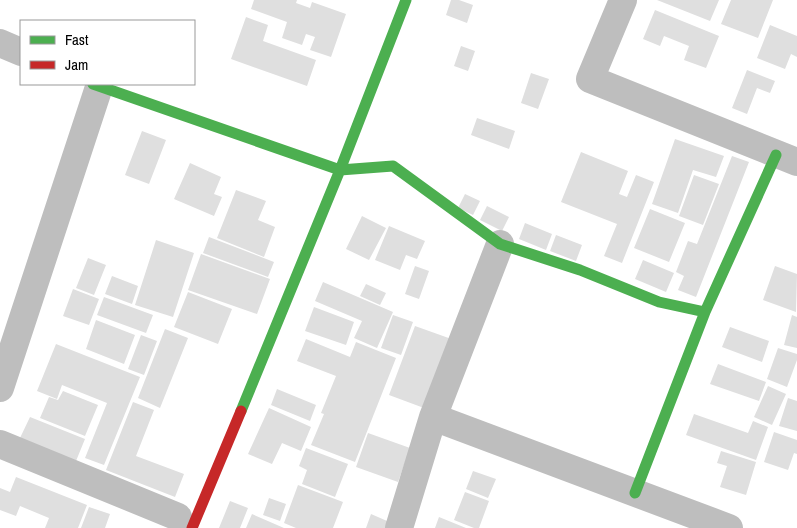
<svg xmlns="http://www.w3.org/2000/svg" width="797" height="528" font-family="'Archivo Narrow',sans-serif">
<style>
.building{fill:#dfdfdf}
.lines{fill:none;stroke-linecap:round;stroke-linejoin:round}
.street{stroke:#bebebe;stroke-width:28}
.fast{stroke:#4caf50;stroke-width:11}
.jam{stroke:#c62828;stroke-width:11}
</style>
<rect width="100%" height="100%" fill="#fff"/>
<path class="building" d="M254,0H297L296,3L310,8L312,2L346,14L331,57L310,50L315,37L306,34L302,45L282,38L287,22L251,9Z
M451,0H459L473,5L467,23L446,15Z
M657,0H719L710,21Z
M731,0H773L758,38L721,24Z
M655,10L719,36L706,68L684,60L689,46L664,36L660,46L643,39Z
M246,17L268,25L263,41L316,60L307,86L231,59Z
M770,25L797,36V57L791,54L785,69L757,58Z
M461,46L475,51L468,71L454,66Z
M747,70L775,81L770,93L757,88L747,114L732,108Z
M531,73L549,79L538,109L521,103Z
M477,118L515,131L509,149L471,135Z
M142,131L166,140L149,184L125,175Z
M675,139L724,156L716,177L693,170L678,213L652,204Z
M581,152L628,171L619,194L627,197L636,175L654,182L622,263L604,256L617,224L561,202Z
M732,156L749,162L696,297L678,290L684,276L676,272L688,241L697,244Z
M190,163L221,177L214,194L222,197L214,216L174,199Z
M694,175L719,184L703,225L679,216Z
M236,190L266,201L258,220L275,227L264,257L217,238Z
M465,194L480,201L473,215L458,208Z
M487,206L509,217L502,231L480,220Z
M650,209L685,223L669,262L634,248Z
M362,216L386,228L369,260L346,249Z
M525,223L552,234L546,250L519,239Z
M389,226L425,241L417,259L406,255L400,270L375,260Z
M556,235L582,245L576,261L550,251Z
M209,237L274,262L268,277L203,253Z
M156,240L194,253L173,317L135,305Z
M201,254L270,279L257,314L188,290Z
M88,258L106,265L94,295L76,288Z
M643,260L674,273L666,292L635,279Z
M415,266L429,271L419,299L405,294Z
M775,266L797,274L796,312L763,300Z
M112,276L138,286L132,304L105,294Z
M323,282L393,312L377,348L354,338L362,321L315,301Z
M366,284L386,293L380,305L360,296Z
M73,289L99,299L89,325L63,316Z
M188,292L232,309L218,344L174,327Z
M104,297L153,315L146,333L97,315Z
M314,307L354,322L346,345L305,331Z
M393,315L413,322L401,355L381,348Z
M792,315L797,317V348L784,345Z
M96,320L135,335L124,364L86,349Z
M415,326L457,341L432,411L389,395Z
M730,327L769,341L762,362L722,347Z
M165,329L188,338L160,408L138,398Z
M141,335L157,341L144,375L128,369Z
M306,339L350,357L356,342L396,358L355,462L311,445L324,414L321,413L336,376L297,361Z
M56,344L140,377L104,465L85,458L107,403L62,385L57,399L37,391Z
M778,348L797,354V360L787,387L767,379Z
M718,364L766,382L759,401L710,384Z
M768,386L786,394L772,425L754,417Z
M277,389L316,405L310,421L271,405Z
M63,391L98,405L85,436L40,418L49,397L58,400Z
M788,398L797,401V431L779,426Z
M133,402L154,410L136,456L184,474L175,497L106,470Z
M269,408L311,427L301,451L282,443L272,464L248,454Z
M694,414L748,433L753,421L768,427L756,460L686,435Z
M30,417L85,439L76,461L20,438Z
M774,432L797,440V454L794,453L788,470L764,462Z
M368,433L410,448L398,482L356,467Z
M306,448L348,464L335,497L302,484L307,470L299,466Z
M721,451L756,462L746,495L720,487L727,466L717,463Z
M473,471L496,479L488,498L466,489Z
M16,477L87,505L78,528H45L49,518L20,506L16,516L0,510V488L10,492Z
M298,485L343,502L333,528H296L284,523Z
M465,492L489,501L479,528H474L454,520Z
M269,498L286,504L280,521L263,515Z
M230,501L248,508L240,528H219Z
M89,507L110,514L105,528H81Z
M252,514L284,528H246Z
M371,514L394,524L392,528H366Z
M439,517L466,528H435Z"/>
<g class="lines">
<path class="street" d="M623,0L590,79L797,162
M0,43L21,52
M0,388L99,87
M433,417L729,528
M0,444L178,517L181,528
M399,528L433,417L500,244"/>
<path class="fast" d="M93,84L340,170L393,166L500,244L580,270L659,302L705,312
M241,411L340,170L406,0
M635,493L705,312L776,155"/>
<path class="jam" d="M192,528L241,411"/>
</g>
<rect x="20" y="20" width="175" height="65" fill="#ffffff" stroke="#999999"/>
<rect x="30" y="36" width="25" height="8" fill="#4caf50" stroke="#999999"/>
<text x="65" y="45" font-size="15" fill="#000000">Fast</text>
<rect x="30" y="61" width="25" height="8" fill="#c62828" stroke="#999999"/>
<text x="65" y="70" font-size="15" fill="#000000">Jam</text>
</svg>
